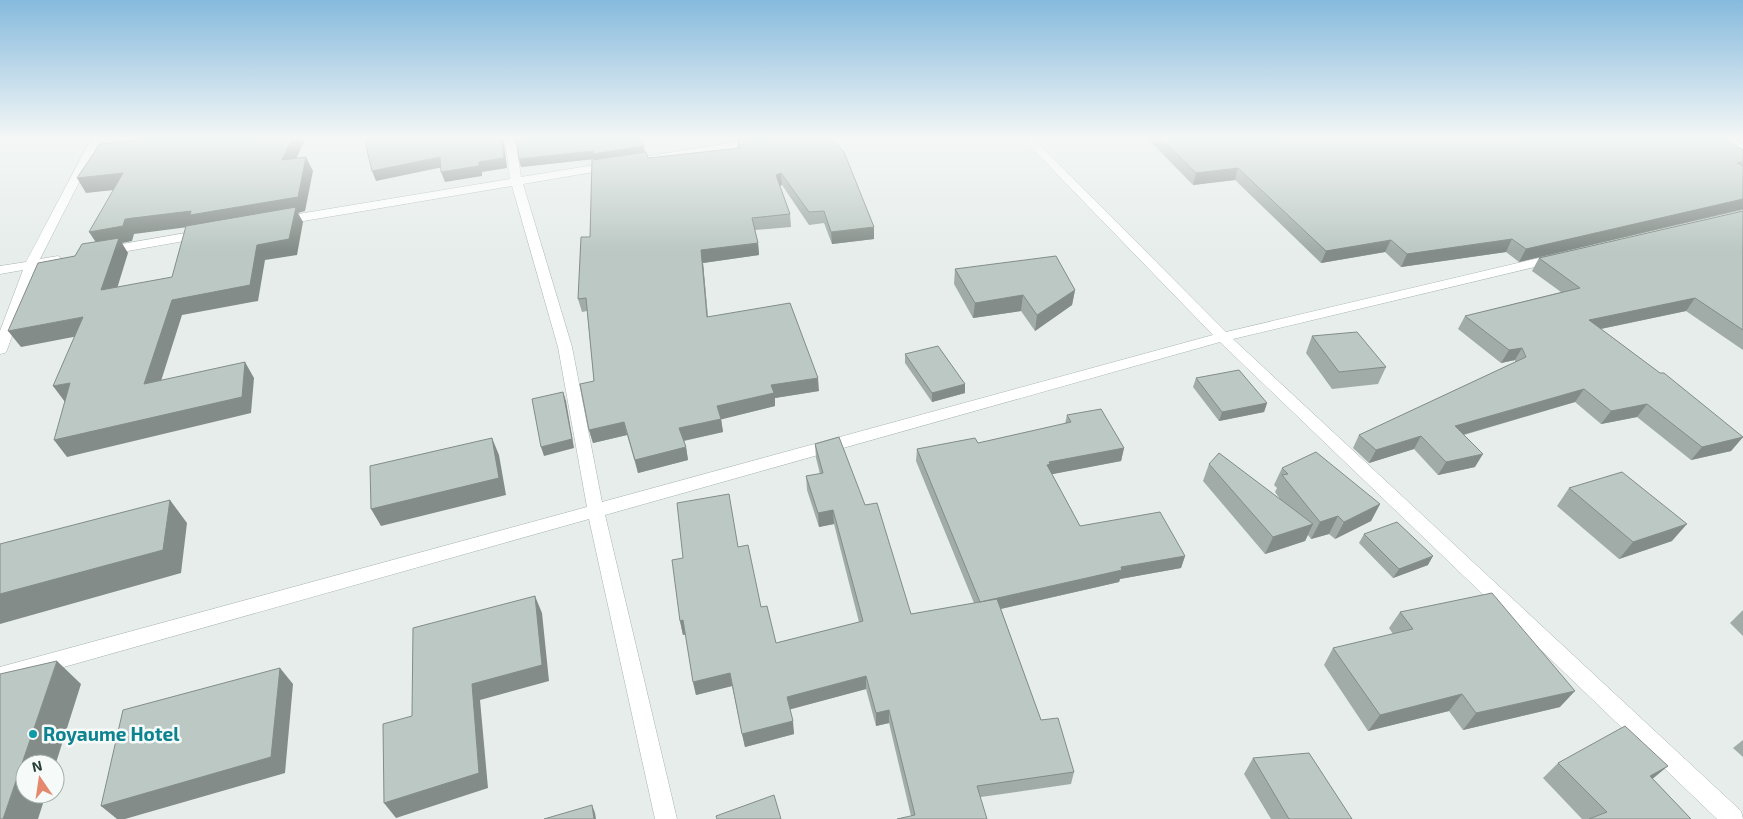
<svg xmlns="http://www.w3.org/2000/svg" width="1743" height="819" font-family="'Exo 2',sans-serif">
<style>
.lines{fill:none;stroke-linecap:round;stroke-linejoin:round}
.minor-casing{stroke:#a9b5b1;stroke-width:1}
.minor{fill:#fff;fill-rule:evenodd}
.wall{fill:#a1aca8}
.shaded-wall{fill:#838c88}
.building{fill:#bbc8c3;stroke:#838c88}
.culture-dot{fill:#0f9aa8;stroke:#f6faf8;stroke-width:2}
.labels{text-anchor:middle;stroke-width:5;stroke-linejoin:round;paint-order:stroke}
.near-culture-label{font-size:19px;font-weight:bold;fill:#0d838f;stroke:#f6faf8;text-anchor:start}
</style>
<rect width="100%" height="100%" fill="#e6edea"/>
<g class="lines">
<g class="minor-casing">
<path id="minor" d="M92,137H102L40,259L58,256L64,260L62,263L36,268L7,350L5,353L0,354V331L23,270L0,274V266L26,262Z
M505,137H515L521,177L765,137H787L782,140L523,184L572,347L602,502L1213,335L1021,137H1032L1226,332L1556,254L1560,255L1562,258L1560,261L1233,339L1741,811L1743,819H1717L1220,342L605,515L677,819H655L589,519L0,685V667L587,507L558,347L512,186L280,225L274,221L280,217L510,179Z
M1719,137H1731L1743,144V151Z
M203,230L207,231L209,234L207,237L105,255L99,251L105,247Z"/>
</g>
<use href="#minor" class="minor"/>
</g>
<path class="wall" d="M735,137H830L874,239L832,244L824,223L809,225L782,185L780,186L790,214L791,227L755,230L758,243L759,255L703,263L708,317L819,391L775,398V406L721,419L723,432L684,441L686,447L688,460L638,473L627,435L593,443L589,430L594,381L587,311L582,312L578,299L590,237L594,159L521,167L519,159L594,140L645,152L648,158L738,149L737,139L736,140Z
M1146,137H1721L1743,150V210L1519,262L1506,252L1401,267L1385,252L1321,263L1235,180L1193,185Z
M1743,211V350L1686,311L1601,329L1743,437L1731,451L1691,460L1637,417L1601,424L1575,402L1464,435L1475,467L1438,475L1414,449L1369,463L1353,448L1359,435L1515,362V360L1501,363L1458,329L1465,316L1561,292L1532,271L1539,258Z
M955,269L1075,290L1072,305L1035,331L1021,311L973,318L954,284Z
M1312,336L1386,367L1378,384L1332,389L1306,353Z
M905,354L965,393L932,402L905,363Z
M1196,378L1267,403L1264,412L1219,421L1193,387Z
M1067,415L1124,448L1121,461L1052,474L1080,526L1185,556L1181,568L1120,579L1119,582L1001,609L1041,720L1074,772L1071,784L981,797L911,816L889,723L876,726L866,689L790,709L794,734L745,747L732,686L696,695L693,682L686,634L683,635L680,621L738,547L761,607L776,643L859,622L834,524L819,527L807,490L806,476L820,474L816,458L815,444L865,505L911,614L974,603L916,461L917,449L978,443L1065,424Z
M1209,464L1280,499L1275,492L1277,488L1274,485L1282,468L1380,504L1371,521L1335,539L1329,534L1311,539L1308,535L1305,541L1265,554L1203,481Z
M1569,488L1672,541L1619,559L1557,506Z
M1364,534L1428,565L1393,578L1359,543Z
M1743,610V636L1730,623Z
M1400,612L1560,707L1463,730L1449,711L1368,731L1324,665L1333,648L1393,634L1389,628Z
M1743,740V757L1733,748Z
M1253,758L1352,819H1271L1244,774Z
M1558,763L1653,779L1691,819H1582L1543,778Z"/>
<path class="shaded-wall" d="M293,137H306L289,175L282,160Z
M501,137H502L504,142L507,168L482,172V176L445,182L441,172Z
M644,146L645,154L595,162L594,159L521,167L519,159Z
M306,157L313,171L305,211L298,213L303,222L297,255L265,260L258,301L182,315L155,400L144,384L196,226L134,234L132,241L122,243L128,253L112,305L101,290L99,247L89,232Z
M440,157L443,167L376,181L372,171Z
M1238,168L1235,180L1193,185L1196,173Z
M123,173L132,188L86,193L77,178Z
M781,173L782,185L777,187L776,175Z
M1743,199V209L1519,262L1526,249Z
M874,227V239L832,244L831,232Z
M1512,239L1506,252L1401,267L1407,254Z
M1391,240L1385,252L1321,263L1326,251Z
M758,243L759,255L703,263L709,330L701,250Z
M1075,290L1072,305L1035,331L1037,315Z
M1023,295L1021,311L973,318L975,303Z
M1695,298L1686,311L1581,333L1589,320Z
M83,317L94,333L21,347L8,331Z
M1522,348L1515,360L1501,363L1509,350Z
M245,362L254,378L251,413L67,457L54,440Z
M818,378L819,391L775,398V406L719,420L717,406L771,385Z
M70,383L65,402L53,386Z
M965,384V393L932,402V393Z
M1584,389L1575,402L1448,439L1455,426Z
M563,392L566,401L574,448L544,456L541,447Z
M1267,403L1264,412L1219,421L1222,412Z
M1647,404L1637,417L1601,424L1611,411Z
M721,419L723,432L682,441L679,428Z
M624,422L627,435L593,443L589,430Z
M1421,436L1414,449L1369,463L1376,450Z
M1743,437L1731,451L1691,460L1702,447Z
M492,438L499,455L506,495L381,526L371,509Z
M686,447L688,460L638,473L635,460Z
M1124,448L1121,461L1048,475L1047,465L1049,462Z
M1483,454L1475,467L1438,475L1446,462Z
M170,500L187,523L181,573L0,624V594Z
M1380,504L1371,521L1335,539L1344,522Z
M833,510L834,524L819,527L818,513Z
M1338,516L1329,534L1311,539L1320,522Z
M1313,524L1305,541L1265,554L1273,537Z
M1687,524L1672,541L1619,559L1633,542Z
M1185,556L1181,568L1120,579L1119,582L978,614L980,602L1121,567Z
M1433,556L1428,565L1393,578L1399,569Z
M535,596L542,613L549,681L480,700L488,788L396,818L384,803Z
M683,620L687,634L683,635L680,621Z
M57,661L81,684L55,766V764H25V794H46L38,819H3Z
M280,668L293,684L285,773L125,819H117L101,806Z
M730,673L732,686L696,695L693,682Z
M866,676V689L788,710L787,697Z
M1575,691L1560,707L1463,730L1476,713Z
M1462,694L1449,711L1368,731L1380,715Z
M889,710V723L876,726V713Z
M793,721L794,734L745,747L742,734Z
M1668,766L1650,781V776Z
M592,805L595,813L596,819H594Z"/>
<path class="building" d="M151,137H293L282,160L306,157L298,197L190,215L191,211L125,219L123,226L89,232L123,173L77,178L100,144L149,139Z
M369,137H501L504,158L479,162V166L441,172L440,157L372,171L366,146Z
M516,137H592L594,140V137H641L644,146L593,154V151L519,159Z
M737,137H830L844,152L874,227L831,232L824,211L809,212L781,173L776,175L790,214L752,218L758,243L701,250L707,317L790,303L818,378L771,385L774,393L717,406L721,419L679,428L686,447L635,460L624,422L589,430L580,384L594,381L586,298L578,299L581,237H590L592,160L646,152L648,158L740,148Z
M1159,137H1721L1743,150V162L1737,163L1743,166V199L1526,249L1512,239L1407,254L1391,240L1326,251L1238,168L1196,173Z
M296,207L289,239L257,245L250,285L172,300L144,384L245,362L242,397L54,440L70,383L53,386L83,317L8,331L38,263L75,256L82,244L119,238L101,290L172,277L186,226Z
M1743,211V330L1695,298L1589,320L1660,373H1664L1743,437L1702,447L1647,404L1611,411L1584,389L1455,426L1483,454L1446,462L1421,436L1376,450L1359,435L1526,357L1522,348L1509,350L1465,316L1580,288L1539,258Z
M1056,256L1075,290L1037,315L1023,295L975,303L955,269Z
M1357,332L1386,367L1339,372L1312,336Z
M938,346L965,384L932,393L905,354Z
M1239,370L1267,403L1222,412L1196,378Z
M563,392L572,439L541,447L532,399Z
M1101,409L1124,448L1049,462L1050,464L1047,465L1080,526L1160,512L1185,556L1121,567L1122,570L980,602L917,449L975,438L978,443L1071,422L1067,415Z
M839,437L865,505L877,503L911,614L997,599L1041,720L1058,718L1074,772L977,786L987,819H897L915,815L889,710L876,713L866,676L787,697L793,721L742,734L730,673L693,682L683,620L680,621L672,560L683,558L677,503L729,494L738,547L748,545L761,607L767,606L776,643L863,621L833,510L818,513L806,476L823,473L815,444Z
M492,438L499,478L371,509L370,466Z
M1316,452L1380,504L1344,522L1338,516L1320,522L1282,475L1288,474L1282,468Z
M1219,453L1313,524L1273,537L1209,464Z
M1622,472L1687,524L1633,542L1569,488Z
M170,500L163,550L0,594V544Z
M1397,522L1433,556L1399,569L1364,534Z
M1492,593L1575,691L1476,713L1462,694L1380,715L1333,648L1413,629L1400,612Z
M535,596L542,665L472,684L479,773L384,803L383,724L412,716L413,628Z
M57,661L3,819H0V674Z
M280,668L271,757L101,806L123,710Z
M1625,726L1668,766L1650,776L1691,819H1589L1607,812L1558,763Z
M1309,753L1352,819H1289L1253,758Z
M774,795L781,819H717L716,816Z
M592,805L594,819H544Z"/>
<linearGradient id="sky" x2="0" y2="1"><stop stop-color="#86badd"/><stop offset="0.55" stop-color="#f4f7f6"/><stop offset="1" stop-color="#f4f7f6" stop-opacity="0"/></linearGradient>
<rect width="1743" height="251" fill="url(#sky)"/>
<circle class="culture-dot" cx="33" cy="734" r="5"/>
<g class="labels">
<g class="near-culture-label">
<text x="43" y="741">Royaume Hotel</text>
</g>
</g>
<g transform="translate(40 779) rotate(347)"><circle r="24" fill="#f6faf8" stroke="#a3afab"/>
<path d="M0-4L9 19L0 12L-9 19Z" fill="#e4886e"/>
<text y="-8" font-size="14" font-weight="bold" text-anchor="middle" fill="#273e37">N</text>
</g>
</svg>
